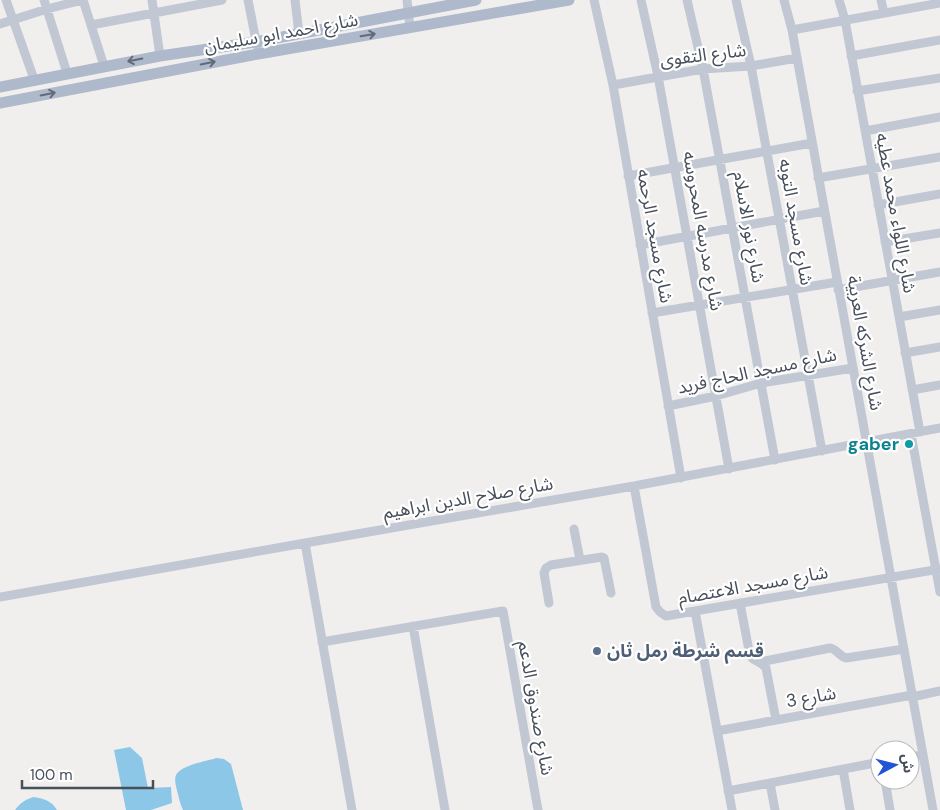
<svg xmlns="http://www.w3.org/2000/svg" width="940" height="810" font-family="'DM Sans','Noto Sans Arabic',sans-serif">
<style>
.water{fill:#8dc7e8}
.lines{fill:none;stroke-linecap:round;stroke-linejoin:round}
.minor{stroke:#c2c8d3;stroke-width:9}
.major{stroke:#afb9cc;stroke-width:11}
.oneway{stroke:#616a77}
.culture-dot{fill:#0f9aa8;stroke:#fff;stroke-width:2}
.service-dot{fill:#5c6f8a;stroke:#fff;stroke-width:2}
.labels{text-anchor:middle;stroke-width:4.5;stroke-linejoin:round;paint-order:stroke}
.street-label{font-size:18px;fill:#474f5b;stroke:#fff}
.culture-label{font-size:18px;font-weight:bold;fill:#0d838f;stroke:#fff;text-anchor:end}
.service-label{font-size:18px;font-weight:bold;fill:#4e5e75;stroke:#fff;text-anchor:start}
</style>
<rect width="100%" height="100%" fill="#f1efee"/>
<path class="water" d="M130,747L142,758L148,788L171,787L172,803L151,810H126L114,750Z
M217,758L224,759L231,764L243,810H183C180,804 179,798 177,791C176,785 174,780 176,775C181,765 207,761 217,758Z
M33,797C43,798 52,801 57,810H15C20,803 25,800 33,797Z"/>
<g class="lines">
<path class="minor" d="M6,0L34,79
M44,0L67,73
M83,0L104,66
M152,0L160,56
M248,0L257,46
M295,0L299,34
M407,0L410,28
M594,0L613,85L681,478
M641,0L658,76L729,469
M687,0L703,69L775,460
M736,0L751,66L822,451
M784,0L792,30L933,810
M839,0L845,20L920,432
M881,0L884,13
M0,24L47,9L83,0
M91,25L222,0
M792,30L940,3
M851,56L940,40
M613,85L703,69L751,66L797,58
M857,91L940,78
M865,131L940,117
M628,176L812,143
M818,178L940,157
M878,205L940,194
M885,242L940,233
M640,245L824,211
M838,290L940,272
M652,313L837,282
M899,317L940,310
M905,353L940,347
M912,390L940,385
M668,406L716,396L761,383L853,368
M911,434L940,592
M634,486L656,607L660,612L666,616L940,569
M574,529L580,560
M305,543L352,810
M0,597L305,543L634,486L940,428
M549,603L544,573L546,568L551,565L602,557L604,558L611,593
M740,603L750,656C755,662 762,662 766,668L776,720
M695,611L732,810
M413,626L445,810
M322,642L503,611L538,810
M760,662L830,648C837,649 839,656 846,658L904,649
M912,697L940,691
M717,731L912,695
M910,757L923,755
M843,769L850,810
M885,780L890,810
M770,783L775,810
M728,791L880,762"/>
<path class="major" d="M0,87L160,56L256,42L476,0
M0,103L258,54L569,0"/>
</g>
<defs><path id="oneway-shaft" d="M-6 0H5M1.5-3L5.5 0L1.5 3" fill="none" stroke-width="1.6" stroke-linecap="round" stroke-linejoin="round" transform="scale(1.25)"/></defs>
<g class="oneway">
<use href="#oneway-shaft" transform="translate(368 35) rotate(-10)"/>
<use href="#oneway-shaft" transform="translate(135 60) rotate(169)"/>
<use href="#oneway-shaft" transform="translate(208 63) rotate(-11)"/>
<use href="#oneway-shaft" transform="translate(48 94) rotate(-11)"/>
</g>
<circle class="culture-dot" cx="909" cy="444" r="5"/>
<circle class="service-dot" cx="597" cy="651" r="5"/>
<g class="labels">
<g class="street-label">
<text transform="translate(281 33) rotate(-10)" y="6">شارع احمد ابو سليمان</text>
<text transform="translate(703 55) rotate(-7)" y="6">شارع التقوى</text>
<text transform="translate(896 213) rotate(80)" y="6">شارع اللواء محمد عطيه</text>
<text transform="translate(796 222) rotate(80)" y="6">شارع مسجد التوبه</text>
<text transform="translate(749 227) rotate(80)" y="6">شارع نور الاسلام</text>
<text transform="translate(703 231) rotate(80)" y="6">شارع مدرسه المحروسه</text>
<text transform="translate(655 236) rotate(80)" y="6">شارع مسجد الرحمه</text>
<text transform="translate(865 343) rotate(80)" y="6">شارع الشركه العربية</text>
<text transform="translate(757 371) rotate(-12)" y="6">شارع مسجد الحاج فريد</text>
<text transform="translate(468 498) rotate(-10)" y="6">شارع صلاح الدين ابراهيم</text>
<text transform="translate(753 585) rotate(-10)" y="6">شارع مسجد الاعتصام</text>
<text transform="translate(811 697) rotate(-10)" y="6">شارع 3</text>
<text transform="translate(536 708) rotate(80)" y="6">شارع صندوق الدعم</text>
</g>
<g class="culture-label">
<text x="899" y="450">gaber</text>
</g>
<g class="service-label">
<text x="607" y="657">قسم شرطة رمل ثان</text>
</g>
</g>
<g transform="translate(895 765) rotate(83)"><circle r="24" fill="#ffffff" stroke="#b5b9bd"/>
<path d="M0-4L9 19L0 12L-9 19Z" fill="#2155d8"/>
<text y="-8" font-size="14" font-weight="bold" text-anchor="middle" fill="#474f5b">ش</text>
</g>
<path d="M22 780v8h131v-8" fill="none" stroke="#474f5b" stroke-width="2.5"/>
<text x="30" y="780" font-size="15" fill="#474f5b" stroke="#ffffff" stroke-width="4" paint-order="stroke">100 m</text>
</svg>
